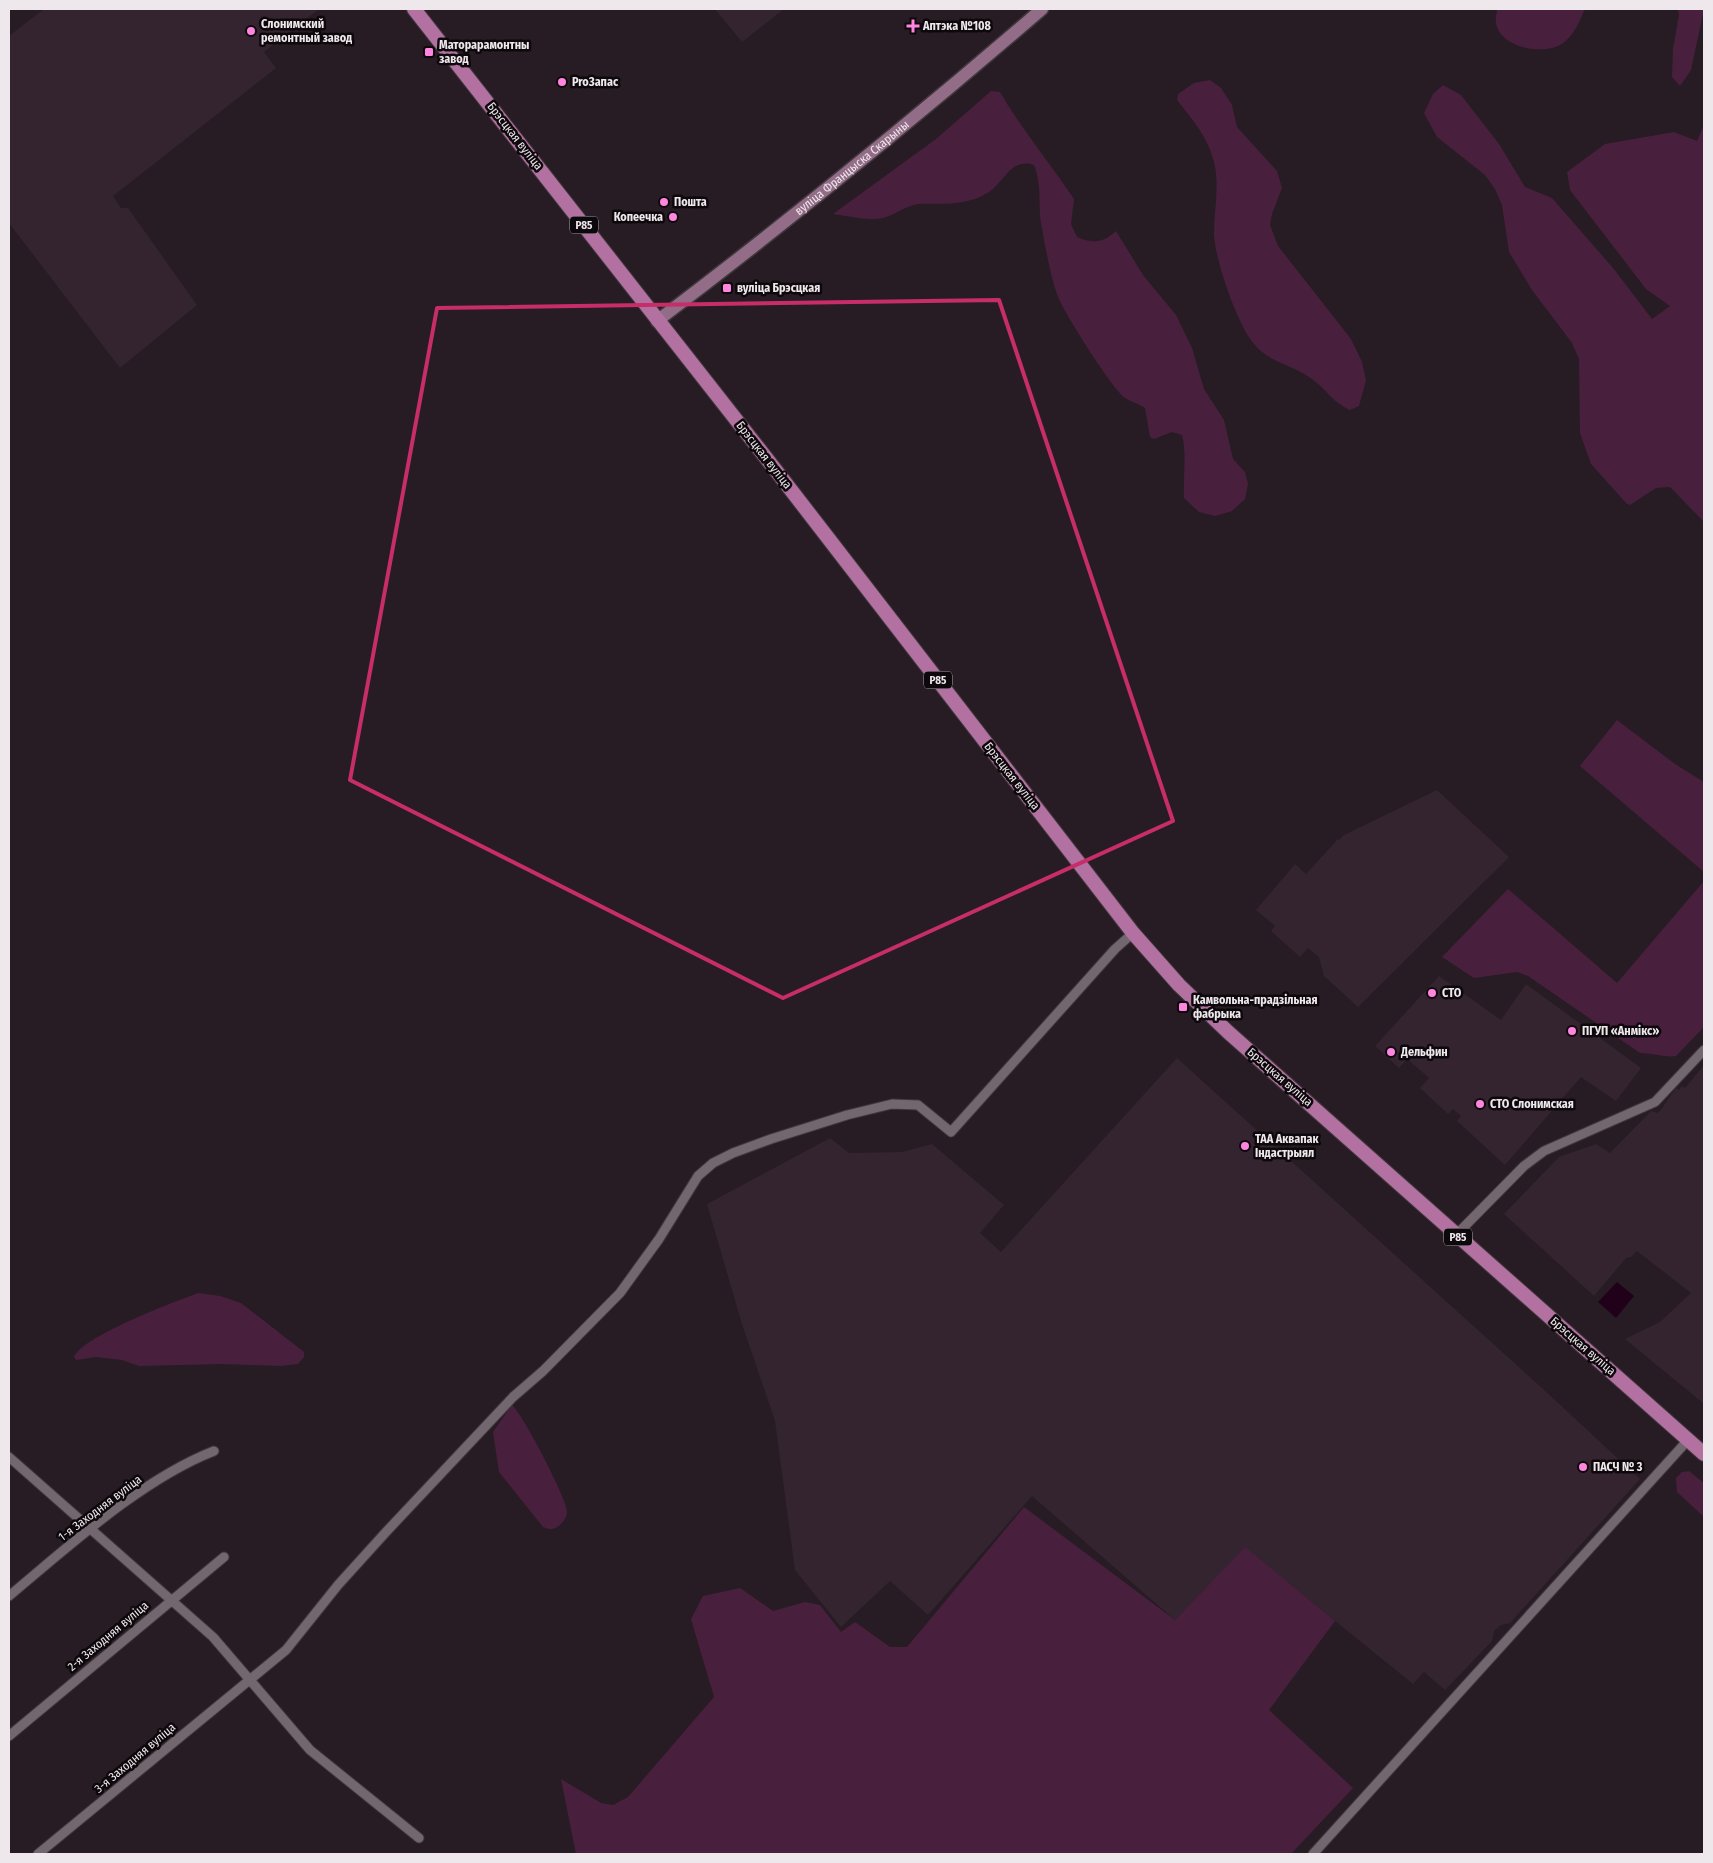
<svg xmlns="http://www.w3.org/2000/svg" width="1713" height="1863" font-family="'Fira Sans Condensed',sans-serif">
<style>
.built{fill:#34242f}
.green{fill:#491f3e}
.water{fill:#210019}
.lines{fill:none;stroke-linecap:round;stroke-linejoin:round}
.street-casing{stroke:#40383e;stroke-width:11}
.secondary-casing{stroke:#40383e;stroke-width:15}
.primary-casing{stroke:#40383e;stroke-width:16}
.street{stroke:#73676f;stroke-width:9}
.secondary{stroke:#936c88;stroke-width:12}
.primary{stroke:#b371a1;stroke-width:14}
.marked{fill:none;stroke:#c62d69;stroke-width:4;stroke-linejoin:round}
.poi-dot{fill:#ff85df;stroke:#0d080b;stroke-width:2}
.labels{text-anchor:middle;stroke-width:5;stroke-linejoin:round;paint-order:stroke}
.shield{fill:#0d080b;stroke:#aaa4a8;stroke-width:1}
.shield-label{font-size:11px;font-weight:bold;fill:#eee7eb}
.poi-label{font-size:12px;font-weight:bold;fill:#eee7eb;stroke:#0d080b;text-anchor:start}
.street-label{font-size:12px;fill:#eee7eb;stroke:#0d080b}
</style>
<rect width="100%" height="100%" fill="#271c23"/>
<path class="built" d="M44,9H319L264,52L276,68L113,196L121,208H128L197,305L120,368L9,223V36Z
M715,9H784L742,42Z
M1437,790L1509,857L1358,1007L1324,976L1319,957L1308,948L1300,957L1271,931L1275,926L1256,910L1295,864L1306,874L1338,839L1339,840L1344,835Z
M1439,976L1501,1020L1526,984L1641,1068L1616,1101L1581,1077L1505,1165L1457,1121L1461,1116L1453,1109L1448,1114L1420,1088L1429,1078L1407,1059L1399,1068L1375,1046Z
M1177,1058L1542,1388L1640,1479L1510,1623L1501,1625L1494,1631L1492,1641L1445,1690L1424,1672L1413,1684L1245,1548L1175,1620L1032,1496L928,1615L890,1581L841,1627L795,1570L775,1421L741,1321L707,1204L830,1138L849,1153L902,1152L932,1144L1004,1205L980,1233L1001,1252Z
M1704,1065V1402L1703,1403L1625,1339L1660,1322L1691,1293L1637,1251L1631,1257L1626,1258L1594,1296L1504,1214L1559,1157L1596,1144L1610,1153L1651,1111L1657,1113L1660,1111L1676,1088L1679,1090L1682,1086L1685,1088Z"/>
<path class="green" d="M1497,9H1585C1579,22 1573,39 1558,46C1539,54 1502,48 1496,24C1495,20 1497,13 1497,9Z
M1678,9H1704L1691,70L1680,86L1672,77L1673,49L1679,15Z
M1210,80L1221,88L1232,105L1237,127L1277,171L1282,188L1272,214L1270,225L1278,246L1351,339L1362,362L1366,380L1359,406L1350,410C1333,403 1326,389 1312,379C1294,365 1269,363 1254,344C1237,324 1215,260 1214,234C1214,209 1220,186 1214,162C1208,137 1192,119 1177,100L1178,94L1194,83Z
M1443,85L1461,95L1499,144L1525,187L1552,198L1613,268L1652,319L1670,306L1646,289L1570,190L1567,172L1605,144L1674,132L1697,141L1704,125V522L1670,487L1656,488L1630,505L1627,504L1591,464L1580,433L1579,359L1572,343L1532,290L1509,252L1502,205L1495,189L1485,175L1437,137L1424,113L1433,94Z
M991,91L1000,92C1022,130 1050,163 1074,199L1071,224L1077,237C1093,244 1103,243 1116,231L1143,275L1176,315L1192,348L1204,389L1224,420L1233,459L1245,472L1248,484L1245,499L1232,511L1215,516L1199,512L1184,498C1183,476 1187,455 1182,435L1172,432L1154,439L1150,437L1145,408C1138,403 1131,402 1125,398C1113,390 1065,314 1059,299C1052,284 1045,246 1042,228C1037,205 1043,188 1034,165C1008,157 1005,186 982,196C961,206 942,203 919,204C907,205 895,215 883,218C867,221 849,216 833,214L936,139Z
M1617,720L1675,764L1704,782V872L1580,766Z
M1704,881V1027L1676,1056C1669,1058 1650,1053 1640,1053L1528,976L1517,972L1474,978L1442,957L1508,889L1617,983Z
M198,1293L220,1296L241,1303L304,1352V1357L298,1364L280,1366L221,1364L139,1366L122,1360L96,1357L76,1360L74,1357C83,1336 174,1302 198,1293Z
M512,1405C522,1413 566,1497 567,1511C567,1517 564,1521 560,1525C554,1530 550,1530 543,1527L499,1472L493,1432Z
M1689,1471L1704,1483V1517L1677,1492L1676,1478L1682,1472Z
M1024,1507L1175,1620L1245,1547L1335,1621L1269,1710L1353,1788L1291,1854H576L561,1779L601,1803L613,1805L628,1797L714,1697L691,1619L703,1596L740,1588L773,1611L805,1602L820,1605L841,1632L855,1622L890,1647H907Z"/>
<path class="water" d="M1617,1282L1634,1296L1616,1318L1598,1302Z"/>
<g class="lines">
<g class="street-casing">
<path id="street" d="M1456,1235L1524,1166L1544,1151L1655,1102L1704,1050
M9,1457L213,1637L310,1750L419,1838
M9,1596C69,1546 142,1479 214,1451
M9,1736L224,1557
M38,1854L286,1650L338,1585L386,1532L513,1397L543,1371L620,1293L659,1239L698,1176L713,1163L733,1153L771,1139L847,1115L892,1104L918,1105L951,1132L1115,949L1133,933
M1313,1854L1688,1440"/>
</g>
<g class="secondary-casing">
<g id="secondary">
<path id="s1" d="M657,321C789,221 917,117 1042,9"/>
</g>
</g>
<g class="primary-casing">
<path id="primary" d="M414,9L774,468L1133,933L1179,985L1228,1032L1704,1454"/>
</g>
<use href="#street" class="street"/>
<use href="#secondary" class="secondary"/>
<use href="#primary" class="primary"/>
</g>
<path class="marked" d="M999,300L1173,821L783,998L350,780L437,308Z"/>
<g class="poi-dot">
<path d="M910.5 18.5h5v5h5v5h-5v5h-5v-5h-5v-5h5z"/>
<circle cx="251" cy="31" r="5"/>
<rect x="424" y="47" width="10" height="10" rx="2.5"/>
<circle cx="562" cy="82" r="5"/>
<circle cx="664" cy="202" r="5"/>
<circle cx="673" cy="217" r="5"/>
<rect x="722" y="283" width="10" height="10" rx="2.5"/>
<circle cx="1432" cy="993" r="5"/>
<rect x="1178" y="1002" width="10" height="10" rx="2.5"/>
<circle cx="1572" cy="1031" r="5"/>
<circle cx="1391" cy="1052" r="5"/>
<circle cx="1480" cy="1104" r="5"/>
<circle cx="1245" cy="1146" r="5"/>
<circle cx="1583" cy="1467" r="5"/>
</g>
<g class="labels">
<g class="shield">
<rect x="570" y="216.5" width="28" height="17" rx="4"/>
<rect x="924" y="671.5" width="28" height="17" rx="4"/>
<rect x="1444" y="1228.5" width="28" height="17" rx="4"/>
</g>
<g class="shield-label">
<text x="584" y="229">Р85</text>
<text x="938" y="684">Р85</text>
<text x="1458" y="1241">Р85</text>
</g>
<g class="poi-label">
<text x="261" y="28">Слонимский<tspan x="261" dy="14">ремонтный завод</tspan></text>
<text x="923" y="30">Аптэка №108</text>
<text x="439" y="49">Маторарамонтны<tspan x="439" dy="14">завод</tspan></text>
<text x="572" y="86">ProЗапас</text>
<text x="674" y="206">Пошта</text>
<text x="663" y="221" text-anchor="end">Копеечка</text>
<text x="737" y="292">вуліца Брэсцкая</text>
<text x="1442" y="997">СТО</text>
<text x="1193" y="1004">Камвольна-прадзільная<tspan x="1193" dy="14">фабрыка</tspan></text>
<text x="1582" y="1035">ПГУП «Анмікс»</text>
<text x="1401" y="1056">Дельфин</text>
<text x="1490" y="1108">СТО Слонимская</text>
<text x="1255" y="1143">ТАА Аквапак<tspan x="1255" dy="14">Індастрыял</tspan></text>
<text x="1593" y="1471">ПАСЧ № 3</text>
</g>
<g class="street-label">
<text transform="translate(515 136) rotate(52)" y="4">Брэсцкая вуліца</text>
<text dy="4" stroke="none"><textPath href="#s1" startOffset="248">вуліца Францыска Скарыны</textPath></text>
<text transform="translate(764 455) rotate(52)" y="4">Брэсцкая вуліца</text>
<text transform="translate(1012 776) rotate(52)" y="4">Брэсцкая вуліца</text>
<text transform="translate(1280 1077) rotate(41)" y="4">Брэсцкая вуліца</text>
<text transform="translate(1583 1346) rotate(41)" y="4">Брэсцкая вуліца</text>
<text transform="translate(100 1508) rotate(-37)" y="4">1-я Заходняя вуліца</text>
<text transform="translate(108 1636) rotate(-40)" y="4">2-я Заходняя вуліца</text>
<text transform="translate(135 1758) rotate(-40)" y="4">3-я Заходняя вуліца</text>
</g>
</g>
<rect width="1713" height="1863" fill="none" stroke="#eee7eb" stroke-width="20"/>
</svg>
